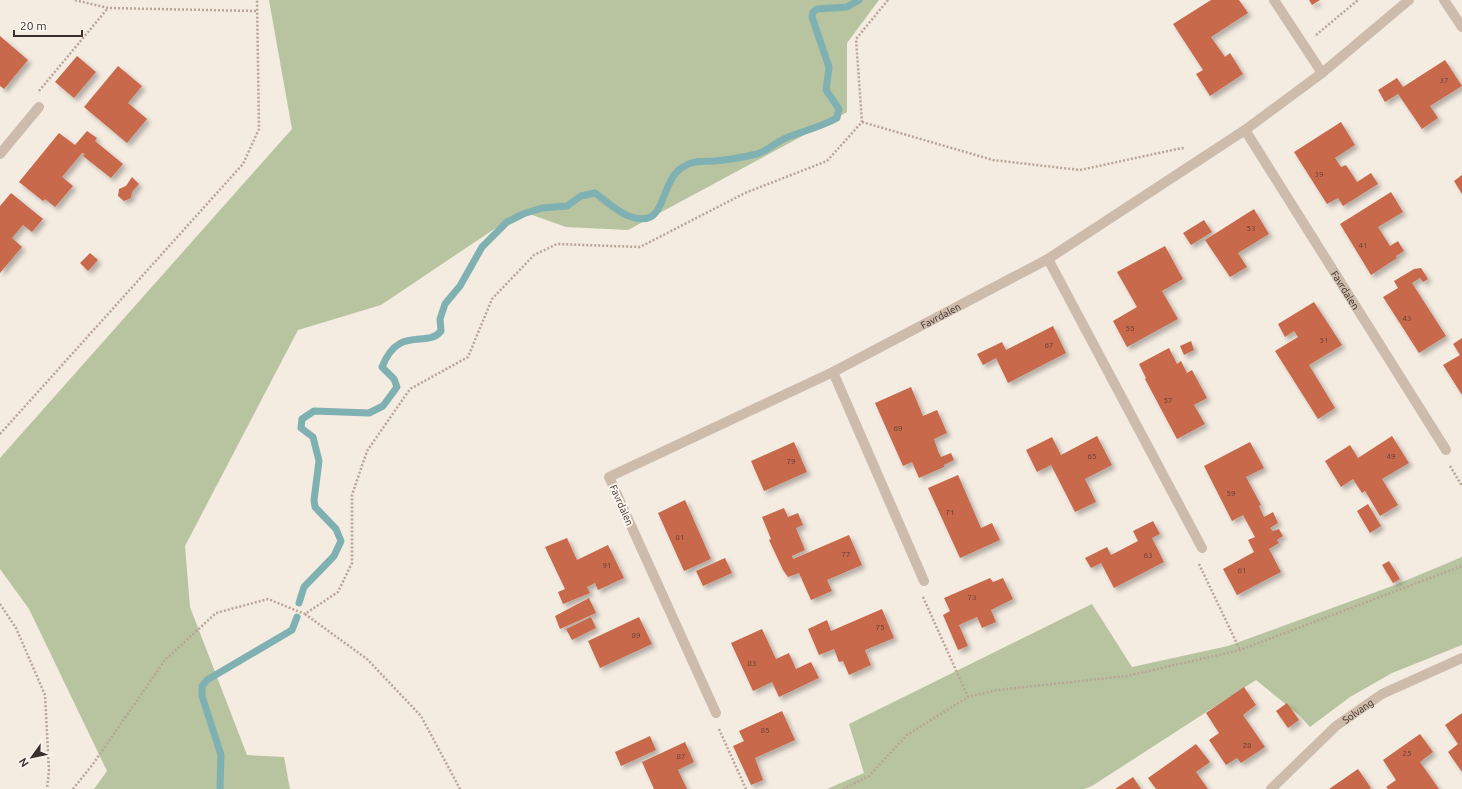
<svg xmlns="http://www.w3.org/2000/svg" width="1462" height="789" font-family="Ubuntu,sans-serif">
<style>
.green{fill:#b8c4a0}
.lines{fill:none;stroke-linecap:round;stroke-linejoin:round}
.stream{stroke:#7fb0b2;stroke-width:7}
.building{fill:#c8694b;filter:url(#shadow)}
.path{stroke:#b9a596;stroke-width:2.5;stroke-dasharray:2 2;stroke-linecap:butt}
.street{stroke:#cdbbac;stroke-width:10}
.labels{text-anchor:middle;stroke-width:4;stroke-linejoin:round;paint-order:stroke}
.number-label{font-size:8px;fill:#5e3e33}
.street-label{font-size:10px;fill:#3b302b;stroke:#fbf5ee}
</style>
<defs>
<filter id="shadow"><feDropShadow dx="3.5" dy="3.5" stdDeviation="2" flood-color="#0004"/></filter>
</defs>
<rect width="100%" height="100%" fill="#f4ebe1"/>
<path class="green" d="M269,0H879L847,43V112L628,230L566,227L521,211L381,305L298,330L185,546L190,607L247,755L284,757L290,789H94L107,771L29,609L0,569V458L292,129Z
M1462,557V645L1392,673L1350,697L1310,727L1299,715L1256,680L1092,786L1084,789H827L864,773L849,724L1092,604L1132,667L1228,646L1395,585Z"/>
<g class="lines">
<path class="stream" d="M299,603L304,587L334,556L341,541L336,529L315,507L314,500L319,461L313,437L301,428L302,419L314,411L369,413L383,406L397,387L394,379L382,367C399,324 427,349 441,331L440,319L445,304L460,286L482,247L507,222L523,214L542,208L567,206L581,196L595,193C609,203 628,223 648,218C665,213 663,179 683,167C693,160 703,162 715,161C728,160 744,157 757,154C767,151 776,142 786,138C803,131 821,127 837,118L839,109L826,90L829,67L812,17L813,12L817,9L847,7L859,0
M220,789L221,755L202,696V686L207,680L292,630L297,617"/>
</g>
<path class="building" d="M1211,0H1239L1248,13L1211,37L1225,57L1230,53L1243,74L1210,96L1196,74L1203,70L1173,24Z
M1309,0H1320L1312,5Z
M0,36L28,60L4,89L0,86Z
M77,56L96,72L74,98L55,82Z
M1445,60L1462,86L1430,106L1438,118L1422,129L1398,94L1385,102L1378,90L1397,78L1403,87Z
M118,66L142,86L128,103L147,119L127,143L84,107Z
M1341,122L1355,145L1335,158L1341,167L1346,165L1357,182L1371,173L1378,184L1343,206L1338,198L1327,204L1294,152Z
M87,131L97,138L95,141L123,164L111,178L83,156L85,154L82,153L62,177L73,186L55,207L45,199L43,201L19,182L59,133L75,145Z
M1462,175V194L1454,181Z
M132,177L139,184L132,192L131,198L124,201L118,196L119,189L126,186Z
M1391,192L1403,212L1378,227L1390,246L1398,241L1404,251L1396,256L1397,258L1371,275L1340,224Z
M11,193L43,219L32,232L23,225L12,238L22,247L0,273V206Z
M1254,209L1269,234L1238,253L1247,267L1230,277L1205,240Z
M1204,220L1212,232L1191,245L1183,233Z
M1165,246L1183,279L1162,291L1178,319L1127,347L1113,321L1137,307L1117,272Z
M90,253L98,260L88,271L80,263Z
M1421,268L1428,279L1423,282L1420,278L1412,283L1446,336L1419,353L1383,297L1398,288L1394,281L1414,269Z
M1314,302L1342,345L1309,365L1335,408L1318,419L1275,351L1298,337L1294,331L1285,337L1278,324Z
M1053,326L1066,353L1008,383L996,358L983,365L977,354L1002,342L1006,350Z
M1462,338V395L1443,365L1460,355L1453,344Z
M1191,341L1194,350L1184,355L1180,346Z
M1169,348L1177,364L1181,361L1187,373L1192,370L1207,398L1194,405L1205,424L1177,439L1145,379L1146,378L1139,364Z
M911,387L923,416L937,410L947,433L934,439L938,451L941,457L951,453L954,460L944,465V467L919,478L912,462L903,466L875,403Z
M1097,436L1112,465L1085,479L1096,502L1075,512L1051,465L1037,472L1026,450L1052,437L1061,455Z
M1392,436L1409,463L1382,479L1398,505L1380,516L1365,491L1362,493L1353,479L1341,487L1325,461L1350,445L1358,458Z
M794,442L807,472L764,491L751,461Z
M1250,442L1264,468L1246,477L1261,505L1259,506L1264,517L1273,512L1278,523L1270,528L1273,531L1279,529L1283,536L1277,540L1279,543L1269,549L1281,572L1237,595L1223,569L1254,552L1248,540L1255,537L1243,515L1232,521L1204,466Z
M958,475L981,528L992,523L1000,540L960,558L928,488Z
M685,500L711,559L684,571L658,513Z
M1368,504L1381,526L1370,533L1357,511Z
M784,508L788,517L798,513L803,525L796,528L805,550L792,556L793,559L849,535L862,565L827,580L832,591L811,600L799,573L788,577L783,570L769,540L771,539L762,517Z
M1153,521L1160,534L1152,538L1164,562L1114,588L1101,563L1091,568L1085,558L1107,547L1111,555L1138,541L1133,531Z
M567,538L577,560L608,545L624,578L598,590L595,583L587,587L590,593L563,604L558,592L565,589L545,547Z
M725,558L732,573L703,586L696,571Z
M1389,561L1400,579L1393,583L1382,565Z
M990,578L993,582L1003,578L1013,599L991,610L996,622L982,628L977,617L959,625L968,646L958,650L943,615L950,611L944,598Z
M589,598L596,613L560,629L555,616Z
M882,609L894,638L865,650L871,665L849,675L843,661L839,662L834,649L819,655L808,629L827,620L831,631Z
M591,617L596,628L572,640L566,629Z
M639,617L652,644L600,668L588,641Z
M762,629L776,659L789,653L796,669L811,662L819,678L779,697L772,682L753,691L731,643Z
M1244,687L1256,705L1243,715L1265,747L1241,763L1237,758L1226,765L1209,740L1219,733L1206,713Z
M1287,703L1299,720L1288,728L1276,711Z
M782,711L795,740L755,758L763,780L751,785L733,746L744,741L739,731Z
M1462,713V772L1448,752L1458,744L1445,725Z
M1420,734L1433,752L1420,762L1439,789H1388L1386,787L1396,780L1383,760Z
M650,736L656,750L621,766L615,752Z
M685,742L694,762L678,770L687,789H654L642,762Z
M1196,744L1210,762L1196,772L1208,789H1156L1148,778Z
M1358,769L1371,788L1369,789H1329Z
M1133,777L1141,789H1115Z"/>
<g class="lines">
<path class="path" d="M75,0L108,8L256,11
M1316,35L1358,0
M39,91L108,8
M862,122L993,160L1080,170L1182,148L1185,149
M0,434L243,164L259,129L257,0
M1450,466L1462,486
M1199,564L1240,650
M923,597L968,697
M0,604L16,628L45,695L49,771L47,789
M305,614L367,659L421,716L460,789
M719,729L746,789
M73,789L93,764L165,660L216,613L268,599L305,614L338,592L352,563V495L367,451L410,389L468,357L492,299L534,255L557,244L640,247L745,193L827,161L862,122L856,39L888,0
M843,789L869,776L907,735L968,697L997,690L1127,676L1240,650L1462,566"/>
<g class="street">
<path d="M1274,0L1322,73"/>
<path d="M1444,0L1462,27"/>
<path id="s1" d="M1245,130L1446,450"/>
<path d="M0,154L39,107"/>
<path d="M1048,259L1202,548"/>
<path d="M833,372L924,581"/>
<path id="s2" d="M716,713L609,477L833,372L1048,259L1245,130L1322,73L1409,0"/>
<path id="s3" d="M1271,789L1336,726L1382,694L1462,658"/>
</g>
</g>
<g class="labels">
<g class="number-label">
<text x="1444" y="83">37</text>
<text x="1319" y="177">39</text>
<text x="1251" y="231">53</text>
<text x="1363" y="248">41</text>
<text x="1407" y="321">43</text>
<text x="1130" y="331">55</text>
<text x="1324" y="343">51</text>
<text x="1049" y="348">67</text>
<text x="1168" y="403">57</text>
<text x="898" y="431">69</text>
<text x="1092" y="459">65</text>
<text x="1391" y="459">49</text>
<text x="791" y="464">79</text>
<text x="1231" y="496">59</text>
<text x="950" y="515">71</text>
<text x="680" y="540">81</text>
<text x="846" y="557">77</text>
<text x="1148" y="558">63</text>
<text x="607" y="568">91</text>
<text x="1242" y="573">61</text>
<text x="972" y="600">73</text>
<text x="880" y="630">75</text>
<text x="636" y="638">89</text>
<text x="752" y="666">83</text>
<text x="765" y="733">85</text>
<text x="1247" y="748">28</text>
<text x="1407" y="756">25</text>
<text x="681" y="759">87</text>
</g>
<g class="street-label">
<text dy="4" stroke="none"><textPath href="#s1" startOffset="189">Favrdalen</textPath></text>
<text dy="4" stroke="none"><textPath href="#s2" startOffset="628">Favrdalen</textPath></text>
<text transform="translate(622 505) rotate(66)" y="4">Favrdalen</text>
<text dy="4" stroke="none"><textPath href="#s3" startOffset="117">Solvang</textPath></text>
</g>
</g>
<g transform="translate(32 757) rotate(237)" stroke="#fbf5ee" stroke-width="3" paint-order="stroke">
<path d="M0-3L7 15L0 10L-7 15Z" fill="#3b302b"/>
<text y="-6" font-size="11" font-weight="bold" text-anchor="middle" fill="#3b302b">N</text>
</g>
<path d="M14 30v6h68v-6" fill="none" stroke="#3b302b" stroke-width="2"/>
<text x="20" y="30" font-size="12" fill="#3b302b" stroke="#fbf5ee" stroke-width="3" paint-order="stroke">20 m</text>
</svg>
